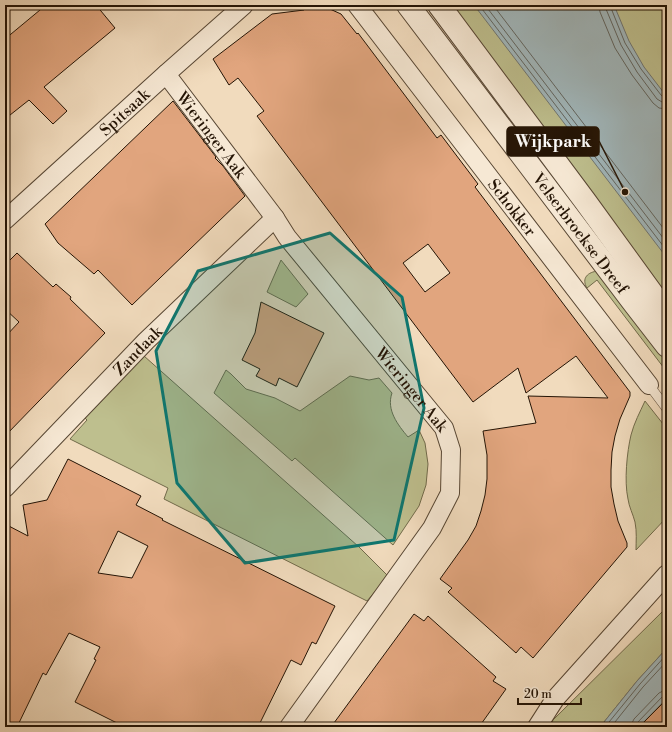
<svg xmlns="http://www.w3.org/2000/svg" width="672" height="732" font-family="'Libre Bodoni',serif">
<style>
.green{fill:#bebf8e;stroke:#716a4a}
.water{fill:#a1b8bd;stroke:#6f7673}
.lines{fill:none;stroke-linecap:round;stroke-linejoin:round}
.shore{stroke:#626661;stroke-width:1}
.building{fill:#e1a57e;stroke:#241405;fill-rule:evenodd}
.service-casing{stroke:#574633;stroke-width:10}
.minor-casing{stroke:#574633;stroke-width:20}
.tertiary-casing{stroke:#574633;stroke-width:24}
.service{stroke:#f6e8d4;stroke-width:9}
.minor{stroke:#f6e8d4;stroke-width:18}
.tertiary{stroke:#f6e8d4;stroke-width:22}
.marked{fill:#0f766e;fill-opacity:0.2;stroke:#0f766e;stroke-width:3;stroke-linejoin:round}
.labels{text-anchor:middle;stroke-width:4;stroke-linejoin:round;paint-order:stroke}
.street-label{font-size:16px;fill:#241405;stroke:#f6e8d4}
.leader{fill:none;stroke:#241405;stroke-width:1.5}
.callout-dot{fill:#241405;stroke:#f6e8d4;stroke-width:1.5}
.callout{fill:#241405;stroke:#241405;stroke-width:1.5}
.callout-label{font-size:17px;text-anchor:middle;font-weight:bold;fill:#fff}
</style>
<rect width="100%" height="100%" fill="#f1dbbd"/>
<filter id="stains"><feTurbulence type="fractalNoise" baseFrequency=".005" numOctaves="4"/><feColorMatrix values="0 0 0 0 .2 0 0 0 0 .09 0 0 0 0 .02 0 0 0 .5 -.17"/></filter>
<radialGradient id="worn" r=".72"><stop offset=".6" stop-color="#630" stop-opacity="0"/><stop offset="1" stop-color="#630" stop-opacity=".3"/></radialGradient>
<path class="green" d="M438,5H667V306Z
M281,260L308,294L296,307L267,292Z
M598,271L667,355V372L597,280L587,288C581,278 588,272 598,271Z
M144,356L359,547L388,576L367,601L164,499L168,488L70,439L87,420L85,418Z
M226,370L231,374L246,389L275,398L300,411L350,376L369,380L379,378L392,393C386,410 398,425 408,437L419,430L425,443L428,464L426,485L419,506L393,545L295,458L292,461L214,393Z
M645,401L667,429V517L636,550C636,541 637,532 635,522C633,514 629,507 628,499C624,481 627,452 631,435C634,423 640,412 645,401Z
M667,607V648L637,681L600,727H549L553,720Z"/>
<path class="water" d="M474,5H614L629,41L644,67L664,93L667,95V153L666,161L667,164V258Z
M667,648V698L639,727H600L637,681Z"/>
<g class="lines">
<path class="shore" d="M479,5L667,251
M485,5L667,243
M493,5L667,233
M599,5L600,12L615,48L632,75L653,103L659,108L667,109
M605,5L606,9L621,45L637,72L657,99L662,102L667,103
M610,5L611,8L625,43L641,69L661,95L664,98H667
M605,727L640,684L667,654
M611,727L643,687L667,661
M631,727L632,723L634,719L659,693L663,691L667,690
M636,727L637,723L663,696L667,695"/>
</g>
<path class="building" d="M46,5H96L115,28L44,87L67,111L53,124L29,100L5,119V39Z
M303,5H321L341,14L357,34L358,33L437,138L441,135L478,184L475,187L630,392V396L620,419L615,436L612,452L611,470V487L614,504L618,521L627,543V547L533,658L521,647L516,653L448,592L452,588L440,579L468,540L476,526L481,511L485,495L487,479V455L483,431L536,423L528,396L608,398L576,356L526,393L518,368L473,402L257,116L264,111L238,78L229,85L213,59L272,14L304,10ZM428,244L450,273L425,292L403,263Z
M173,101L216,157L215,158L223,166L245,196L132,305L98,270L94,274L58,243L45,224Z
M17,253L53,287L56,284L71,297L70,299L105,333L5,436V337L19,322L5,309V265Z
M261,302L324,333L297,387L279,378L276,386L256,376L260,369L242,360L255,333Z
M68,459L141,496L136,505L163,519L162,520L335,606L316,644L312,642L301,665L291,660L258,727H125L75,702L96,660L94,659L100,647L69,633L46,675L43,673L17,727H5V524L28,536L23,505L47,500ZM118,531L148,546L132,578L98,573Z
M414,614L424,621L428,616L496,677L493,681L506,689L479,727H331Z
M667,699V727H639Z"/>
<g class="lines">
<g class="service-casing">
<path id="service" d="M649,385L667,409"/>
</g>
<g class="minor-casing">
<g id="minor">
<path id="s1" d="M357,5L649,385"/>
<path id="s2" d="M166,74L275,218L287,237L444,428L451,450L450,493L432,528L289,727"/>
<path id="s3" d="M5,220L166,74L244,5"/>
<path id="s4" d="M5,488L146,341L275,218"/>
<path d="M537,727L555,699L667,574"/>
</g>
</g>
<g class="tertiary-casing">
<g id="tertiary">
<path id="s5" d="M408,5L633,302L667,346"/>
<path d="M439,5L585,201L667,314"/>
</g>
</g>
<use href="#service" class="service"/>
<use href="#minor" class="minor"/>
<use href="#tertiary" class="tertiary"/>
</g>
<path class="marked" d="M330,233L402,297L424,408L394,540L245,563L177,483L156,351L198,271Z"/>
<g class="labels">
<g class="street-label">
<text dy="6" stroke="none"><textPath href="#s3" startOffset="161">Spitsaak</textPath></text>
<text dy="6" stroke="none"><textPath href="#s2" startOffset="76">Wieringer Aak</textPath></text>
<text dy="6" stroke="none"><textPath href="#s1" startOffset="255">Schokker</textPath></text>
<text dy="6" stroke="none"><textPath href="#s5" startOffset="286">Velserbroekse Dreef</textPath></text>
<text dy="6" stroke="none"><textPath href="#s4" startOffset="191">Zandaak</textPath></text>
<text dy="6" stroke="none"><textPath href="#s2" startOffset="400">Wieringer Aak</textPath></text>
</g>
</g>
<path class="leader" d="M625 192L599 141"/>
<circle class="callout-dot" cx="625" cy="192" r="4"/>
<rect class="callout" x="507" y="127" width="92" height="29" rx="4"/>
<g class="callout-label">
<text x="553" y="147">Wijkpark</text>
</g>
<rect width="672" height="732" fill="none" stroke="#f1dbbd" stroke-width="20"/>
<rect x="6" y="6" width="660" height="720" fill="none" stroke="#241405" stroke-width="2"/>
<rect x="10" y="10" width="652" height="712" fill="none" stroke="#241405"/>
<path d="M518 698v6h63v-6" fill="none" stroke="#241405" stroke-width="2"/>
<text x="524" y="698" font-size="12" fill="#241405" stroke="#f6e8d4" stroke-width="3" paint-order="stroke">20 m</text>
<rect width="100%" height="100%" filter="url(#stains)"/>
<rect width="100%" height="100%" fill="url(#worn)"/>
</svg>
